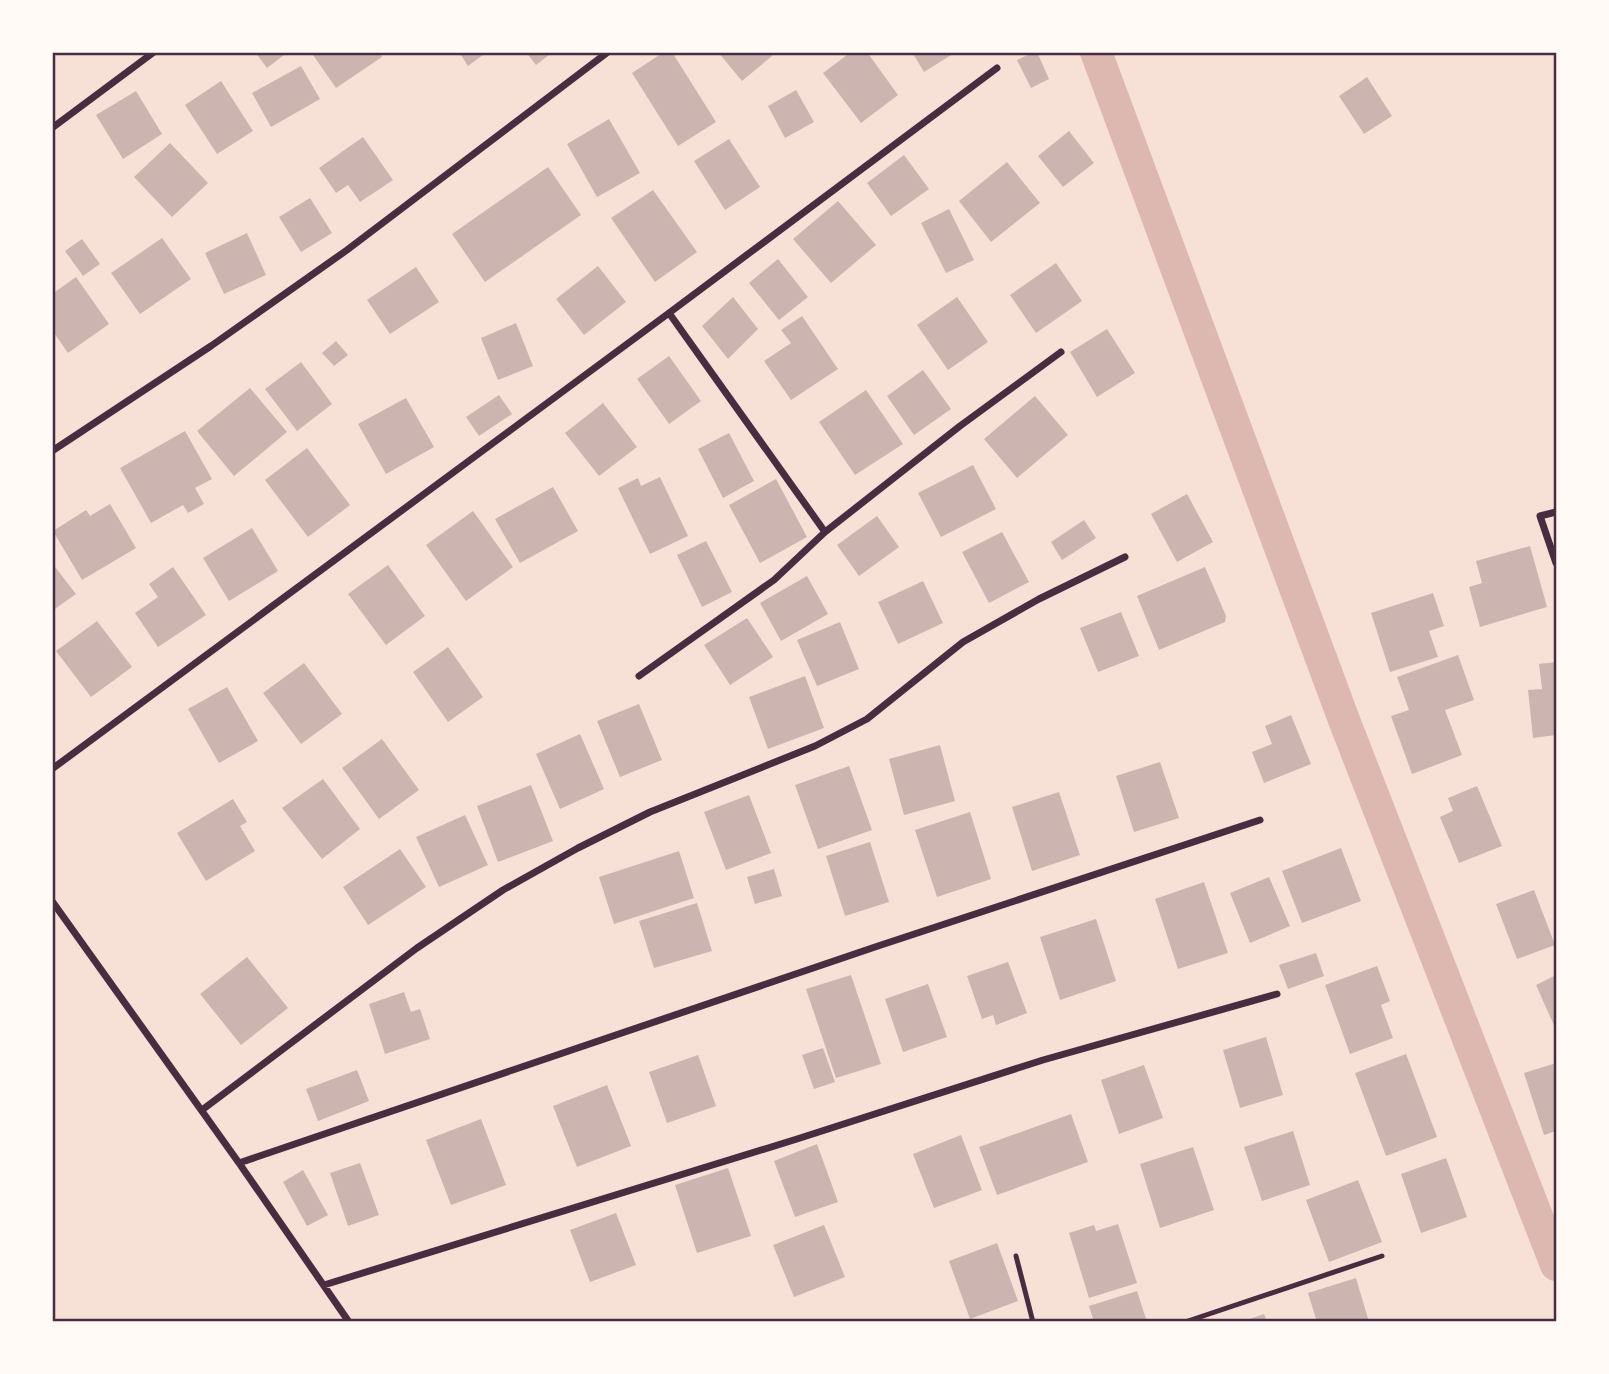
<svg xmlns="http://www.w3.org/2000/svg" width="1609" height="1374" font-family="'Noto Sans',sans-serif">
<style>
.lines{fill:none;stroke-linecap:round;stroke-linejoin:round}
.canal{stroke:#dcb8b0;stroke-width:32}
.building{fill:#ccb4b1}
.service{stroke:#4a2c40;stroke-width:5}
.minor{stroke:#4a2c40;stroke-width:7}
.neatline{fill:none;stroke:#4a2c40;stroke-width:2.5}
</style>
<rect width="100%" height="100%" fill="#f7e1d7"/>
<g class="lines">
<path class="canal" d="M1096,52L1344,720L1556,1265"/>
</g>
<path class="building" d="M255,52H288L267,68Z
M311,52H379L382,57L336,88Z
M459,52H487L468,66Z
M526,52H553L536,65Z
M664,52H672L716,122L678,146L632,73Z
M718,52H769L772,56L742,81Z
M851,52H867L898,95L861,123L823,73Z
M912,52H956L924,72Z
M1034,52H1037L1049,79L1031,88L1017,60Z
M301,66L320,99L271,127L252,93Z
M1367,77L1392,116L1364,134L1339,96Z
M221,81L253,131L217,154L185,105Z
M796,90L814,122L785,138L768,106Z
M136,91L162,134L123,159L96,115Z
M609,119L640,173L597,197L567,144Z
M1069,131L1094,163L1063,187L1038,156Z
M363,137L393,180L360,202L348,185L336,193L319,168Z
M729,139L760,187L725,210L694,161Z
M170,143L208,183L172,217L134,177Z
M904,155L929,189L891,216L867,183Z
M1007,162L1040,203L991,242L959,201Z
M548,167L581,215L485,282L452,234Z
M653,190L697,252L655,282L611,218Z
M310,198L332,233L301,252L279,217Z
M838,201L876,245L831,283L793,239Z
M949,209L974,260L946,273L921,223Z
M247,233L266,275L224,294L205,253Z
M162,238L191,279L140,314L111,273Z
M82,239L100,264L83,276L65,251Z
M778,259L808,297L779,320L749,283Z
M1056,263L1082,301L1036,333L1010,295Z
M598,266L626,302L584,335L556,299Z
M416,267L439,302L390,334L367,300Z
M76,277L109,324L68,353L52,330V294Z
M733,297L758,329L728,359L702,326Z
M957,297L988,342L948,370L917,325Z
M802,316L838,369L791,400L764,361L791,343L781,330Z
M516,323L533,366L498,380L481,338Z
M1107,329L1135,373L1097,397L1070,352Z
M336,341L348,355L334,366L322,353Z
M669,356L701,401L669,424L637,379Z
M301,362L332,404L297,431L265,389Z
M923,370L951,409L914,435L887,396Z
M250,388L287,432L234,476L197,431Z
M866,390L903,444L855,475L819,422Z
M499,395L512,414L479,436L466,417Z
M1035,396L1068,435L1017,478L984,439Z
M406,398L434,447L386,474L358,424Z
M603,403L637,447L599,476L565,433Z
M185,431L212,479L195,488L204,504L188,513L183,505L151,523L120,468Z
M729,433L754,481L723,498L698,449Z
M307,448L350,505L308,537L265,480Z
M973,465L996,509L941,537L918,493Z
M660,477L688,536L650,554L618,488L638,478L641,486Z
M776,479L807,537L760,563L729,505Z
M553,487L578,531L520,563L495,519Z
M1187,494L1213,542L1177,562L1151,514Z
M110,504L136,548L82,580L53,531L86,510L90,516Z
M473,511L513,567L466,601L426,545Z
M877,516L899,547L859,576L837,545Z
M1084,520L1096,538L1062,560L1051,542Z
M252,528L278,571L229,601L203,558Z
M1002,532L1029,582L989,603L962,552Z
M706,541L732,592L702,607L677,555Z
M1530,546L1547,607L1480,627L1469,587L1482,583L1476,561Z
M52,563L76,594L52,611Z
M388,565L425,616L386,645L348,594Z
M173,567L206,615L158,647L135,613L158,597L149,584Z
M1205,567L1226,616L1225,622L1159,650L1137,596Z
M807,576L828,614L781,641L760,603Z
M923,581L943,623L898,644L878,602Z
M1433,593L1444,626L1429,631L1438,657L1390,672L1371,613Z
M1121,612L1139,656L1098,672L1080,628Z
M747,618L773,657L730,685L704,645Z
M97,621L132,667L91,697L56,651Z
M840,622L859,669L817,686L797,640Z
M448,647L483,697L448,722L413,672Z
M1458,655L1474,700L1445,710L1462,755L1412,774L1391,716L1409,710L1397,677Z
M1556,662V735L1533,738L1528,690L1542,689L1539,664Z
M304,663L342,714L301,744L263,693Z
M805,676L824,728L768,749L749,697Z
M227,687L258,741L219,763L188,709Z
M639,704L662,760L620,777L597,721Z
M1291,715L1311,764L1264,783L1252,752L1272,744L1265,726Z
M580,734L604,789L560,809L536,754Z
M382,739L419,790L379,819L342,768Z
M940,745L955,801L904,815L889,759Z
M1160,762L1179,818L1134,832L1116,776Z
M849,766L872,830L818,849L795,785Z
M323,779L360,829L322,859L282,808Z
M531,785L553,841L498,862L477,806Z
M1477,786L1502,846L1459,863L1440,817L1453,811L1448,798Z
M1059,792L1080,855L1032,871L1012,807Z
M749,795L771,853L726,870L704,812Z
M233,799L247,822L240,826L255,851L206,881L177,833Z
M970,812L991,879L937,897L915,830Z
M465,815L488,865L439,887L416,837Z
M870,842L889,902L845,916L826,856Z
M1341,848L1361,901L1302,923L1282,871Z
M400,849L426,887L368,925L343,887Z
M679,851L694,898L614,924L599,877Z
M774,869L782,896L755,904L747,877Z
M1269,877L1290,926L1250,943L1230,893Z
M1204,882L1228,953L1178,969L1155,899Z
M1534,890L1555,945L1517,959L1496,904Z
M697,903L712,951L654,968L639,921Z
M1096,919L1116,981L1060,1000L1040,937Z
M1316,953L1324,976L1288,989L1279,965Z
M247,957L288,1008L241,1045L200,994Z
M1008,962L1027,1013L996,1025L993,1015L982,1019L967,976Z
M1377,966L1390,1001L1381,1005L1393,1038L1350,1054L1325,985Z
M851,975L881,1064L836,1078L806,989Z
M1556,975V1030L1536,985Z
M928,984L947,1037L903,1052L885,999Z
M404,992L411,1012L420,1009L430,1039L385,1054L369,1004Z
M1266,1037L1283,1095L1240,1108L1223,1050Z
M823,1048L835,1082L814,1089L802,1055Z
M1406,1054L1437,1137L1386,1156L1355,1073Z
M698,1055L716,1106L667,1123L649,1072Z
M1556,1063V1131L1544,1135L1524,1073Z
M1144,1065L1163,1118L1119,1134L1101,1080Z
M357,1070L369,1101L318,1121L306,1089Z
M607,1085L631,1146L577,1167L553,1106Z
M1071,1114L1088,1162L997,1195L979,1147Z
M481,1119L506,1185L451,1205L426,1140Z
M1293,1131L1310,1185L1262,1201L1244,1147Z
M961,1135L982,1190L934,1208L913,1154Z
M817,1144L838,1202L795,1217L774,1161Z
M1193,1147L1214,1210L1160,1228L1140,1164Z
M1446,1158L1467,1217L1421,1233L1401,1174Z
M360,1163L379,1215L348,1226L330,1173Z
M728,1168L751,1236L697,1253L675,1185Z
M303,1170L328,1215L307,1226L283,1182Z
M1358,1180L1382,1242L1329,1262L1306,1200Z
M616,1213L636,1265L590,1282L570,1230Z
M1118,1224L1137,1283L1089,1298L1069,1233L1094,1225L1096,1231Z
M824,1225L845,1277L794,1297L773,1245Z
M997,1243L1018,1301L970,1319L949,1261Z
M1356,1278L1369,1322H1317L1308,1293Z
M1137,1291L1147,1322H1094L1089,1306Z
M1264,1314L1267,1322H1244V1321Z"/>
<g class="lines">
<path class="service" d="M1016,1256L1033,1322
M1185,1322L1382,1256"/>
<path class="minor" d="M52,128L154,52
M669,313L825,532
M52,451L211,346L347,250L608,52
M1556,512L1540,516L1556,563
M639,676L774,580L825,532L960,426L1061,352
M52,769L669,313L997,68
M52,901L239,1163L349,1322
M202,1110L417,948L503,890L578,848L650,812L815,746L867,719L963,642L1039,599L1125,557
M239,1163L878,946L1260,820
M324,1285L797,1139L1043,1060L1277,994"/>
</g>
<rect width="1609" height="1374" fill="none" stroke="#fffaf5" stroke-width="108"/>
<rect x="54" y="54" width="1501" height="1266" class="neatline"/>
</svg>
